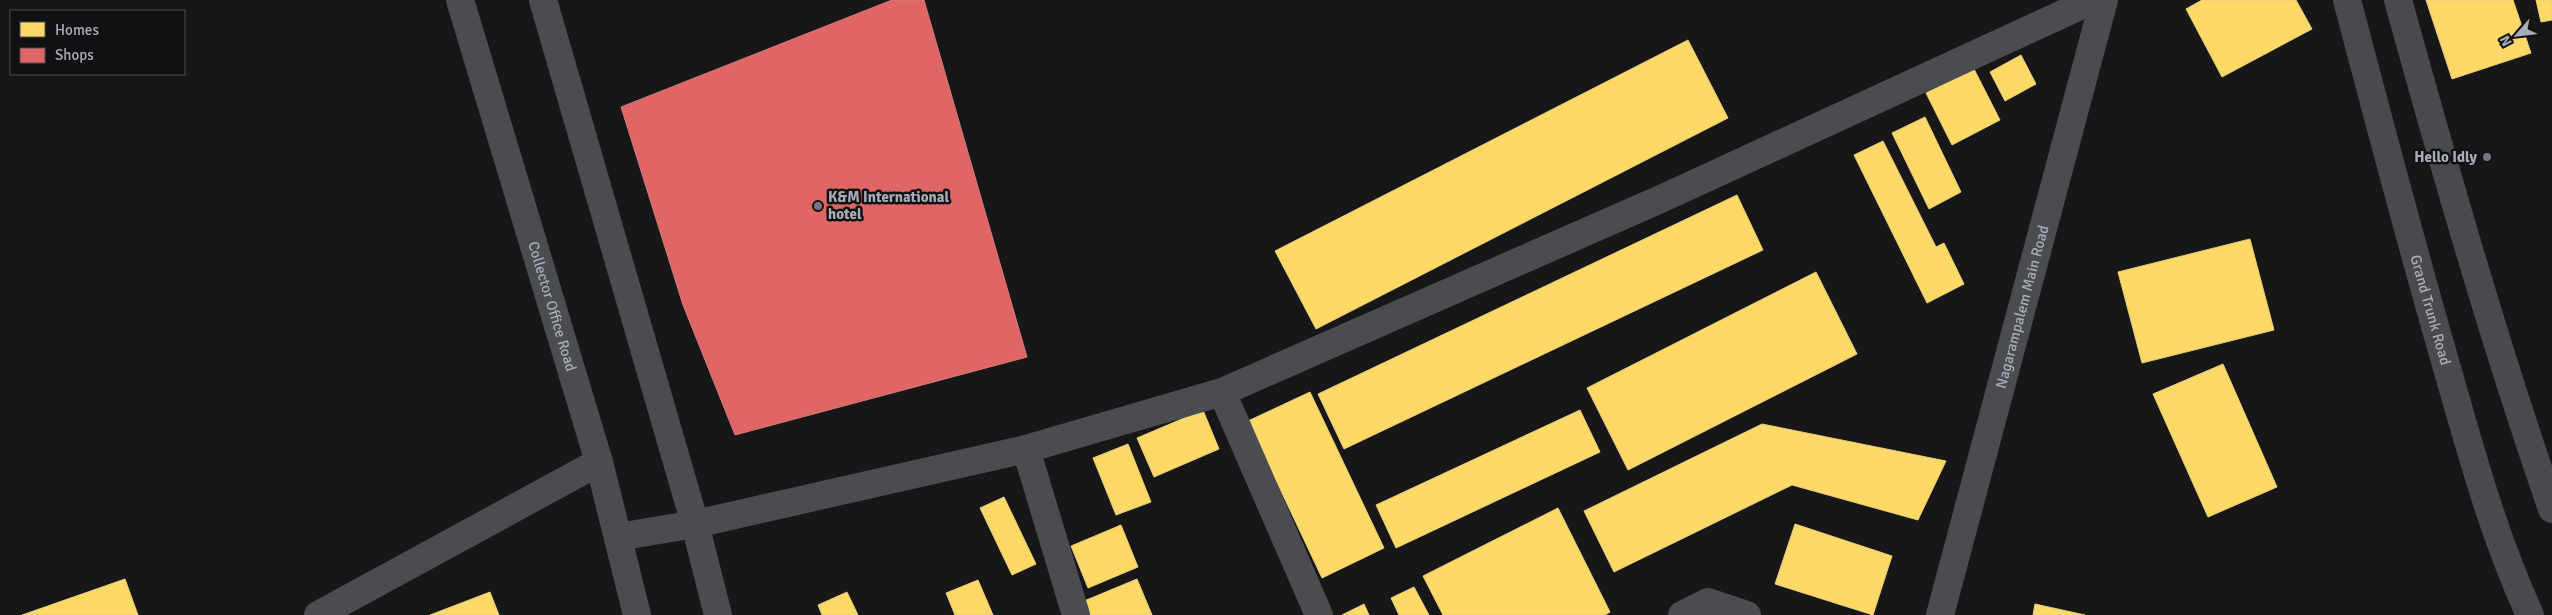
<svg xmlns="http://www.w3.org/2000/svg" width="2552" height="615" font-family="Signika,sans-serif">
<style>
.homes{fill:#ffd966;stroke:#e5cc7f}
.shops{fill:#e06666;stroke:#cf7b7f}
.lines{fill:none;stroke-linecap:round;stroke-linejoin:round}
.minor{stroke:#4b4c50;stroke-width:28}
.tertiary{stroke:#4b4c50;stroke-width:28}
.secondary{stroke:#4a4a4e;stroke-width:28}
.poi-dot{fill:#757880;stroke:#111113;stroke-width:2}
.labels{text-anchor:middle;stroke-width:5;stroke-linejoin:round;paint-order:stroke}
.poi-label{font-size:15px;font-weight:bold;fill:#a8adb8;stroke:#111113;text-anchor:end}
.street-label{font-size:15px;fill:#a8adb8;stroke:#111113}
</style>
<rect width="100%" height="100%" fill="#171717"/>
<path class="homes" d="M2202,0H2296L2312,29L2222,77L2186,9Z
M2426,0H2513L2531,53L2452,79Z
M2536,0H2552V20L2541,22Z
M1688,40L1728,118L1316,329L1275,251Z
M2021,55L2036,84L2005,101L1990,72Z
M1974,69L2000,120L1952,145L1926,93Z
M1925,117L1961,192L1929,209L1892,133Z
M1883,141L1936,247L1944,243L1964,284L1927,303L1854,155Z
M1737,195L1763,250L1344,449L1318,394Z
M2250,239L2274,330L2142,363L2118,272Z
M1816,272L1857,354L1628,470L1587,388Z
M2223,364L2277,487L2208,517L2153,394Z
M1310,392L1384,548L1322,578L1248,421Z
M1203,410L1219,449L1154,477L1137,438Z
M1580,410L1600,452L1396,548L1376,505Z
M1762,424L1946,461L1918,520L1792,485L1614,572L1584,511Z
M1128,444L1151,502L1116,515L1093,458Z
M1004,497L1036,564L1012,575L980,508Z
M1558,508L1610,612L1605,615H1443L1423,576Z
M1795,524L1892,556L1873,615L1775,584Z
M1121,525L1138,567L1088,588L1071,546Z
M125,579L138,615H22Z
M1137,579L1152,615H1090L1084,601Z
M978,580L993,615H955L946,593Z
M1414,587L1429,615H1399L1391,598Z
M490,592L499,615H430Z
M847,592L858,615H822L818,605Z
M1364,604L1369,615H1342Z
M2035,604L2085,615H2033Z"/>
<path class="shops" d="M892,0H924L1027,357L735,435L683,305L621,107Z"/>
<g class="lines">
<path class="minor" d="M1222,392L1319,615
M1026,449L1076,615
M618,537L695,524L1026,449L1222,392L1663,198L2093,0
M318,615L599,462
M1682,615L1708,602L1747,615"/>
<g class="tertiary">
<path id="s1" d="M460,0L599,462L637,615"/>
<path d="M543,0L695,524L718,615"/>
<path id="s2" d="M1940,615L2104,0"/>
</g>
<g class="secondary">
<path id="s3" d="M2347,0C2380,126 2413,251 2449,375C2472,456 2495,539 2530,615"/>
<path d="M2398,0C2445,170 2494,342 2552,509"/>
</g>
</g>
<g class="poi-dot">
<circle cx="2487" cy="157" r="5"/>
<circle cx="818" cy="206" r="5"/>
</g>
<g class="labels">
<g class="poi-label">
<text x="2477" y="162">Hello Idly</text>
<text x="828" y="202" text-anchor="start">K&amp;M International<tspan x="828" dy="17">hotel</tspan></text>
</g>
<g class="street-label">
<text dy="5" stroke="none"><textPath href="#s1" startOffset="320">Collector Office Road</textPath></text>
<text dy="5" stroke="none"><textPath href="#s2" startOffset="319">Nagarampalem Main Road</textPath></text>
<text dy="5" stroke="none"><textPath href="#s3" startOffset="321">Grand Trunk Road</textPath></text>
</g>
</g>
<rect x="10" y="10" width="175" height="65" fill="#111113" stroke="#4d4f55"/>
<rect x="20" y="22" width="25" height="15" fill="#ffd966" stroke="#4d4f55"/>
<text x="55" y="35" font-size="15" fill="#a8adb8">Homes</text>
<rect x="20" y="48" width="25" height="15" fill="#e06666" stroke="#4d4f55"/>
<text x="55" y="60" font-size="15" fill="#a8adb8">Shops</text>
<g transform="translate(2517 35) rotate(242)" stroke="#111113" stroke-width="4" paint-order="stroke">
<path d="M0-4L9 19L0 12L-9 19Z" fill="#a8adb8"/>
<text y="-8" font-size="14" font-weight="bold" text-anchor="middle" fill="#a8adb8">N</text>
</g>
</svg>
